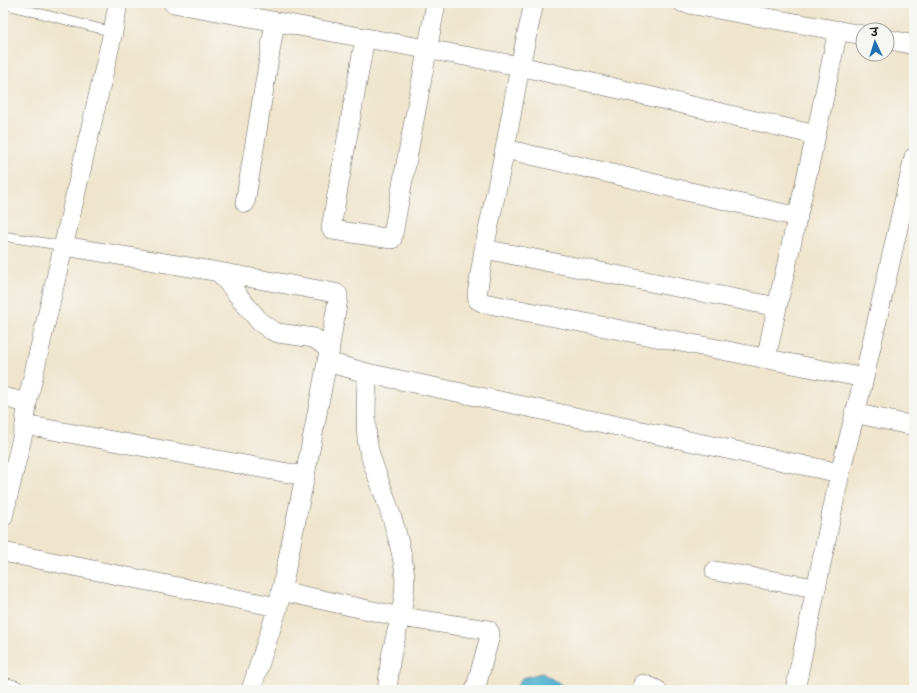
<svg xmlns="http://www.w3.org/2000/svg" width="917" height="693" font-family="Caveat,'Playpen Sans Deva',sans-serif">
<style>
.water{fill:#51b2d0;stroke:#366776}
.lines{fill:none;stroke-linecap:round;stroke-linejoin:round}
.service-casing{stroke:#66625a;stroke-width:10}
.minor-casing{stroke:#66625a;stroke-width:20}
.service{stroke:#fff;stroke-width:9}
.minor{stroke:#fff;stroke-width:19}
</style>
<rect width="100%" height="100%" fill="#f6f6f2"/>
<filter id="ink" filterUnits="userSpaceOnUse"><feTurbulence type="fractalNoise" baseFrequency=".025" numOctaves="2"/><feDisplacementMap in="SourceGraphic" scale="8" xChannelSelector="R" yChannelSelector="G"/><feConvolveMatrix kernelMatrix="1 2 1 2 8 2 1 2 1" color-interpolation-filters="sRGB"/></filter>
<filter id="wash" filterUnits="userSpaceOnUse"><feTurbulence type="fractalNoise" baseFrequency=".012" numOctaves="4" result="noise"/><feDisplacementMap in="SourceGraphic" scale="16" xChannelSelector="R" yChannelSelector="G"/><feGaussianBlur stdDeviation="0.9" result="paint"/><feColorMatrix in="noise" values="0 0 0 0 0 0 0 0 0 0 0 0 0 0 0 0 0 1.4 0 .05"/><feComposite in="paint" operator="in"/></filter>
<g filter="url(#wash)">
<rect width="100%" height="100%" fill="#efe5cc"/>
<path class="water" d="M542,673L570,690H515L522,678Z"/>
</g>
<g filter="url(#ink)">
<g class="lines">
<g class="service-casing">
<path id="service" d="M3,4L113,32
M3,236L64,246"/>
</g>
<g class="minor-casing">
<path id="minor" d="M173,3L520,66L816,135
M534,3L520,66L505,149L484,249L477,295L478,300L484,303L864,378
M683,3L863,35
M365,38L331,228L333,230L392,239L436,3
M887,39L914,45
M505,149L798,217
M245,203L275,22
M64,246L219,272L335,293L338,295V299L327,362L305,476L278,607L251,690
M484,249L777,307
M219,272L260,322L271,330L278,333L314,338L330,350
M766,359L777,307L816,135L838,30
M327,362L367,373L840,473
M367,373C367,395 364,424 368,446C372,465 381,484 387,503C394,523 401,547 404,568C408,598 397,627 391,657C389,668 389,679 387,690
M3,397L27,403
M854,413L914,426
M25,425L305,476
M3,517L25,425L27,403L113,32L118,3
M3,552L278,607
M715,571L816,588
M281,591L401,617L488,630L490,633V636L475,690
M643,684L657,690
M3,687L15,690
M795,690L840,473L864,378L914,157"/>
</g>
<use href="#service" class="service"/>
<use href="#minor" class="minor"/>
</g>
</g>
<rect width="917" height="693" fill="none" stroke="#f6f6f2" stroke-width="16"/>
<g transform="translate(875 42) rotate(356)"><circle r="19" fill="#f6f6f2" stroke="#9f9f9c"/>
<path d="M0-3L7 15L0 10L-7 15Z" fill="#1f6fb2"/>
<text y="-6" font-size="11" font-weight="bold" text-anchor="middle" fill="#1c1c1c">उ</text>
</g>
</svg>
